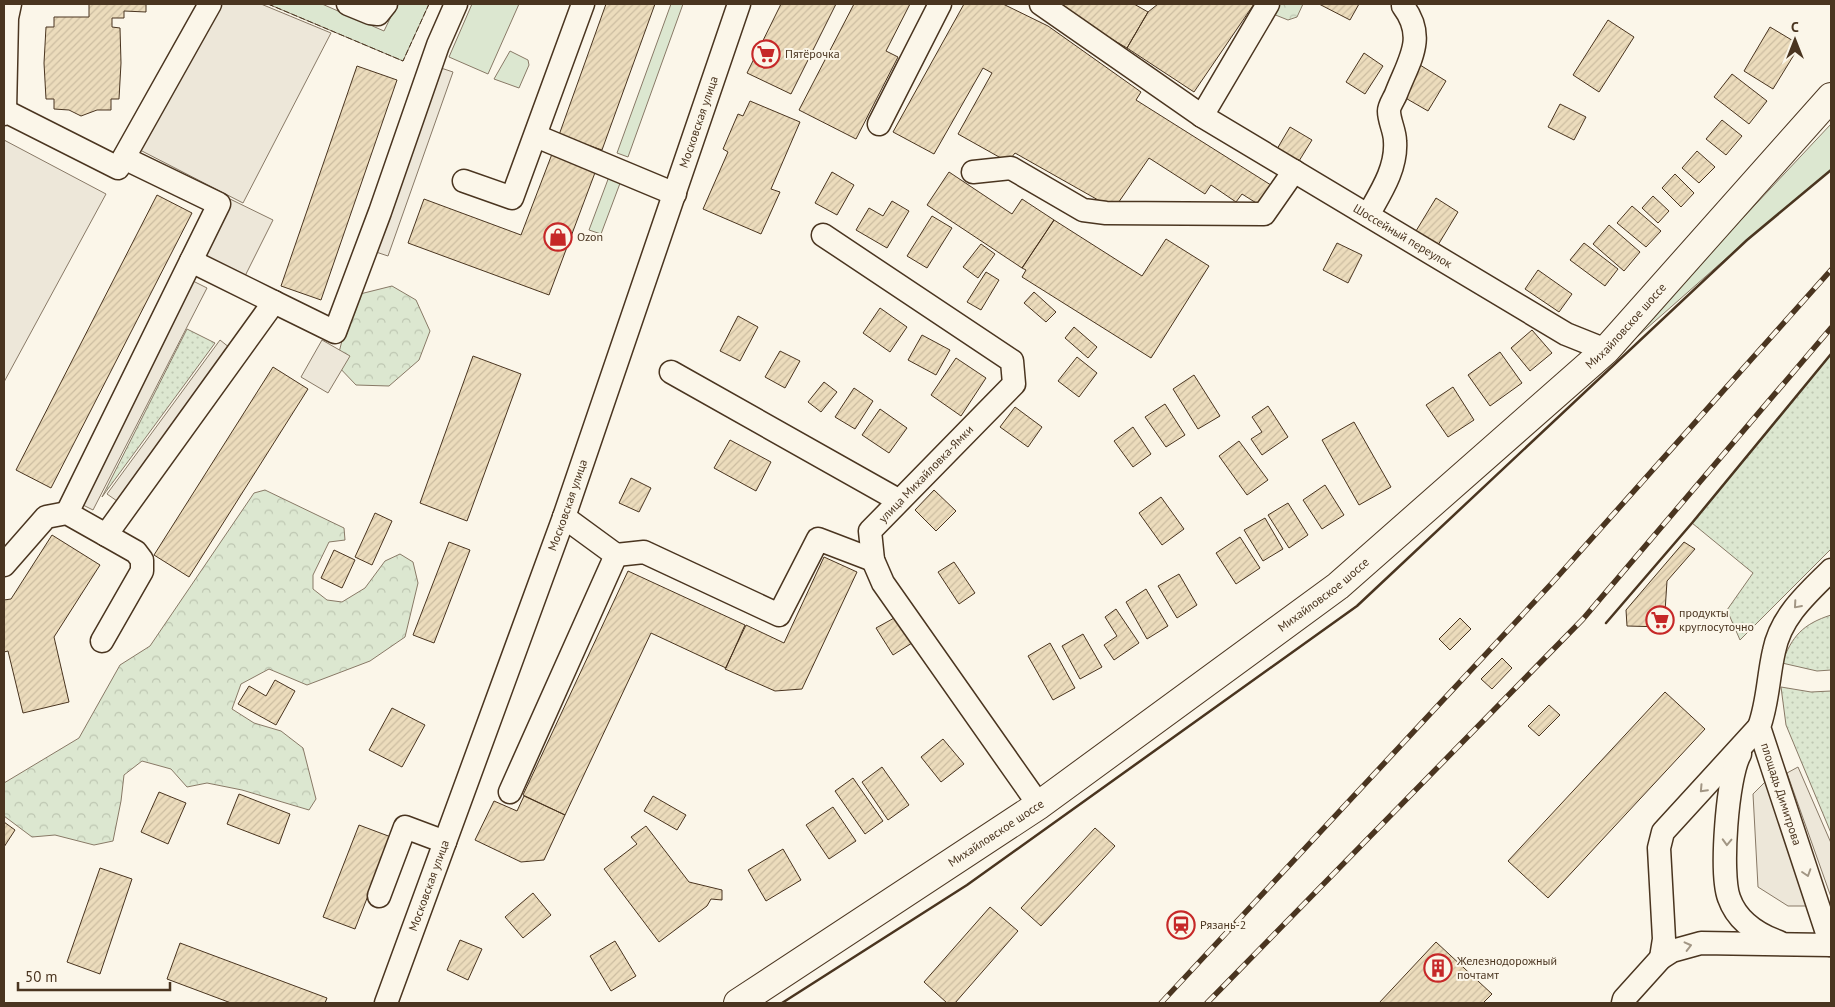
<svg xmlns="http://www.w3.org/2000/svg" width="1835" height="1007" font-family="'PT Sans',sans-serif">
<style>
.grass{fill:#dce7d0;stroke:#887966}
.forest{fill:url(#forest-crowns);stroke:#887966}
.park{fill:url(#park-dots);stroke:#887966}
.parking{fill:#ede7d9;stroke:#887966}
.building{fill:url(#building-hatch);stroke:#4a3520}
.lines{fill:none;stroke-linecap:round;stroke-linejoin:round}
.minor-casing{stroke:#4a3520;stroke-width:25}
.major-casing{stroke:#4a3520;stroke-width:30}
.minor{stroke:#fbf6e9;stroke-width:22}
.major{stroke:#fbf6e9;stroke-width:28}
.rail-casing{stroke:#4a3520;stroke-width:5.5}
.rail{stroke:#fbf6e9;stroke-width:4;stroke-dasharray:11;stroke-linecap:butt}
.fence{stroke:#4a3520;stroke-width:1;stroke-dasharray:6 2.5;stroke-linecap:butt}
.wall{stroke:#4a3520;stroke-width:2.5}
.oneway{stroke:#a29684}
.labels{text-anchor:middle;stroke-width:4;stroke-linejoin:round;paint-order:stroke}
.poi-label{font-size:12px;fill:#4a3520;stroke:#fbf6e9;text-anchor:start}
.street-label{font-size:12px;fill:#4a3520;stroke:#fbf6e9}
</style>
<defs>
<pattern id="forest-crowns" width="20" height="18" patternUnits="userSpaceOnUse" patternTransform="scale(1.25)"><rect width="20" height="18" fill="#dce7d0"/><path d="M2 6a3 3 0 1 1 6 0M12 15a3 3 0 1 1 6 0" fill="none" stroke="#bec7b2"/></pattern>
<pattern id="park-dots" width="8" height="8" patternUnits="userSpaceOnUse" patternTransform="scale(1.25)"><rect width="8" height="8" fill="#dce7d0"/><path d="M2 2h.1M6 6h.1" fill="none" stroke="#bec7b2" stroke-width="1.8" stroke-linecap="round"/></pattern>
<pattern id="building-hatch" width="6" height="6" patternUnits="userSpaceOnUse" patternTransform="scale(1.25)"><rect width="6" height="6" fill="#ecdcbc"/><path d="M-1 1l2-2M0 6l6-6M5 7l2-2" fill="none" stroke="#ccbda1"/></pattern>
</defs>
<rect width="100%" height="100%" fill="#fbf6e9"/>
<path class="grass" d="M268,4H322L384,31L397,4H429L403,61Z
M472,4H519L488,74L449,57Z
M671,4H683L628,157L617,153Z
M510,51L528,60L529,65L519,88L494,79Z
M1831,124V170L1747,240L1604,366Z
M610,174L622,178L601,234L589,230Z"/>
<path class="forest" d="M1273,4H1303L1297,17L1288,20L1273,14Z
M392,286L416,300L430,331L419,360L389,386L356,385L336,364L345,329L360,294Z
M265,490L344,528L345,540L329,542L313,575V589L327,600L342,602L365,588L385,561L400,554L413,562L418,583L405,637L370,661L307,685L269,669L241,684L232,709L254,723L281,731L303,748L316,799L309,810L242,790L207,783L187,787L171,769L142,761L124,775L121,801L113,841L94,845L55,835L32,837L4,816V783L79,738L120,665L150,646L254,493Z"/>
<path class="park" d="M187,329L215,343L102,497Z
M1831,354V549L1740,640L1727,610L1753,573L1692,523Z
M1831,615V670L1817,671L1782,663C1792,636 1803,624 1831,615Z
M1781,687L1811,692L1831,691V833L1786,725Z"/>
<path class="parking" d="M222,4H261L331,33L243,203L140,150Z
M438,67L453,72L388,256L373,251Z
M4,140L106,194L4,382Z
M230,199L273,220L244,278L201,258Z
M193,281L207,288L93,510L79,503Z
M220,340L230,348L117,501L107,494Z
M322,340L350,356L328,393L301,377Z
M1798,767L1831,843V897L1787,773Z
M1766,781L1806,906H1788L1758,887L1753,794Z"/>
<path class="building" d="M89,4H146V12L124,11V18H112V27L120,28L121,63L119,99H111V110H97L81,116L69,110L54,109V99H46L44,63L46,27H54V17H89Z
M606,4H655L602,150L559,135Z
M781,4H836L791,94L747,73Z
M854,4H910L886,51L898,57L856,139L799,110Z
M964,4H1003L1048,26L1141,92L1136,100L1274,187L1261,206L1242,194L1236,202L1211,185L1205,194L1149,158L1114,209L1015,153L1008,162L958,134L992,73L983,68L934,154L893,132Z
M1051,4H1134L1148,12L1127,48Z
M1158,4H1254L1194,92L1127,48L1148,12Z
M1319,4H1359L1350,20Z
M1608,20L1634,37L1599,92L1573,75Z
M1770,27L1800,45L1773,89L1744,71Z
M1364,53L1383,66L1365,94L1346,82Z
M1420,65L1446,81L1428,111L1402,96Z
M357,66L397,80L321,300L281,286Z
M1732,74L1767,101L1749,124L1714,97Z
M750,101L800,122L771,189L780,192L761,234L703,209L728,152L723,149L738,114L743,116Z
M1560,104L1586,117L1574,140L1548,127Z
M1722,120L1742,136L1726,155L1706,139Z
M1290,127L1312,140L1299,161L1277,149Z
M1697,151L1715,167L1699,183L1682,168Z
M552,154L596,170L549,295L408,243L424,199L521,235Z
M832,172L854,185L837,215L815,203Z
M949,172L1012,214L1022,199L1054,220L1022,268L927,205Z
M1675,174L1694,193L1681,207L1662,188Z
M157,195L192,213L51,488L16,470Z
M1653,196L1669,211L1658,223L1642,208Z
M1436,198L1458,212L1438,245L1416,231Z
M892,201L909,211L887,248L856,230L869,208L883,216Z
M1632,206L1661,231L1646,247L1617,223Z
M932,216L952,228L927,268L907,256Z
M1054,220L1142,276L1166,239L1209,266L1151,358L1022,277L1026,270L1022,268Z
M1609,225L1640,252L1624,271L1593,244Z
M1337,243L1362,255L1348,283L1323,270Z
M1584,243L1618,269L1605,286L1570,260Z
M981,244L995,254L978,278L963,267Z
M1538,270L1572,294L1559,312L1525,289Z
M986,272L999,280L981,310L967,302Z
M1034,292L1056,312L1046,322L1024,303Z
M880,308L907,327L890,352L863,333Z
M738,316L758,327L740,361L720,351Z
M1074,327L1097,347L1088,358L1065,338Z
M1532,330L1552,353L1530,371L1511,348Z
M922,335L950,350L936,375L908,360Z
M780,351L800,361L785,388L765,377Z
M1500,352L1522,383L1490,406L1468,375Z
M473,356L521,374L467,521L420,503Z
M1077,357L1097,373L1079,397L1058,381Z
M956,358L986,378L961,416L931,395Z
M273,367L308,389L189,577L154,555Z
M1194,375L1220,416L1198,429L1173,389Z
M824,382L837,392L821,412L808,402Z
M1453,387L1474,420L1448,437L1426,405Z
M854,388L873,401L855,429L835,417Z
M1165,404L1185,435L1166,447L1145,417Z
M1268,406L1288,437L1262,455L1251,439L1262,432L1252,417Z
M1015,407L1042,427L1028,447L1000,427Z
M880,409L907,428L889,453L862,435Z
M1354,422L1391,487L1359,505L1322,440Z
M1133,427L1151,454L1133,467L1114,441Z
M730,440L771,462L756,491L714,468Z
M1239,441L1268,480L1247,495L1219,456Z
M631,478L651,488L639,512L619,503Z
M1325,485L1344,515L1322,529L1303,500Z
M934,490L956,511L936,531L915,510Z
M1161,497L1184,529L1162,545L1139,513Z
M1288,503L1308,535L1289,548L1268,515Z
M375,513L392,521L372,565L355,557Z
M1265,518L1283,549L1263,561L1244,530Z
M52,535L100,565L54,637L69,702L23,713L8,651L4,652V600L11,599Z
M1240,537L1260,568L1236,584L1216,553Z
M449,542L470,550L434,643L413,635Z
M1684,542L1695,549L1667,581L1664,627L1627,626L1626,610Z
M334,550L355,560L342,588L321,578Z
M824,557L857,572L802,689L775,691L725,669L746,625L784,643Z
M954,562L975,593L959,604L938,572Z
M628,571L745,625L726,668L651,633L565,815L523,795Z
M1179,574L1197,605L1177,618L1158,586Z
M1146,589L1168,626L1147,639L1126,602Z
M1116,609L1139,643L1114,660L1104,645L1117,636L1105,617Z
M896,617L912,643L893,655L876,628Z
M1460,618L1471,629L1450,650L1439,639Z
M1083,634L1102,667L1080,679L1062,646Z
M1050,643L1075,688L1053,700L1028,656Z
M1502,658L1512,668L1492,689L1481,679Z
M275,680L295,691L276,725L238,704L249,686L266,696Z
M1665,692L1705,729L1548,898L1508,861Z
M1549,705L1560,715L1539,736L1528,726Z
M392,708L425,725L402,767L369,750Z
M943,739L964,764L941,782L921,757Z
M882,767L909,805L888,820L862,782Z
M853,778L883,821L865,834L835,791Z
M159,792L186,803L168,844L141,832Z
M239,794L290,814L279,844L227,824Z
M524,796L565,815L544,860L521,862L475,840L494,801L517,811Z
M653,796L686,815L677,830L644,811Z
M833,807L856,841L829,859L806,825Z
M4,822L15,830L4,847Z
M359,825L391,837L355,929L323,917Z
M646,826L689,882L722,890V900L711,899L707,906L659,942L604,869L637,844L631,837Z
M1095,828L1115,846L1041,926L1021,908Z
M783,849L801,880L766,901L748,870Z
M100,868L132,879L100,974L67,962Z
M533,893L551,915L523,938L505,917Z
M990,907L1018,931L955,1003H947L924,982Z
M460,940L482,949L468,980L447,970Z
M615,941L636,976L611,991L590,956Z
M1436,942L1492,994L1483,1003H1379Z
M180,943L327,998L325,1003H231L167,979Z"/>
<g class="lines">
<g class="minor-casing">
<g id="minor">
<path d="M348,4L370,13L378,14L386,4"/>
<path id="s1" d="M1041,4L1202,116L1566,334L1606,350"/>
<path d="M5,111L7,18L10,4"/>
<path d="M4,114L5,111L118,168L210,4"/>
<path d="M1202,116L1268,4"/>
<path d="M879,124L940,4"/>
<path d="M536,136L675,194"/>
<path d="M973,172L1011,168L1083,210L1106,213L1264,214L1294,171"/>
<path d="M464,181L512,198L583,4"/>
<path d="M1368,215C1381,192 1397,168 1395,141C1395,131 1389,121 1389,111C1389,106 1394,99 1396,94C1409,60 1427,38 1403,6"/>
<path d="M823,235L1012,361L1014,384L870,531L873,560L883,583L1039,805"/>
<path d="M191,261L274,302"/>
<path d="M671,372L898,500"/>
<path d="M67,513L219,204L124,158"/>
<path d="M616,555L644,552L779,615L818,539L873,560"/>
<path d="M4,565L46,517L67,513L106,535L274,302L335,332L380,212L438,45L456,4"/>
<path d="M102,641L142,571V560L136,552L106,535"/>
<path d="M1759,727L1663,832L1659,848L1664,939L1661,958L1672,951L1701,943L1831,945"/>
<path d="M1740,754C1727,777 1720,874 1729,898C1737,921 1757,934 1779,942"/>
<path d="M510,792L616,555L564,517"/>
<path d="M379,896L405,827L445,842"/>
<path d="M1831,945L1759,727C1768,703 1768,677 1774,651C1781,616 1807,594 1831,570"/>
<path id="s2" d="M386,1003L564,517L739,4"/>
<path d="M1623,1003L1624,999L1661,958"/>
</g>
</g>
<g class="major-casing">
<g id="major">
<path id="s3" d="M738,1003L1039,805L1338,586L1606,350L1831,97"/>
</g>
</g>
<use href="#minor" class="minor"/>
<use href="#major" class="major"/>
<g class="rail-casing">
<path id="rail" d="M1161,1003L1552,583L1831,270
M1207,1003L1583,619L1831,328"/>
</g>
<use href="#rail" class="rail"/>
<path class="fence" d="M268,4L403,61L429,4"/>
<path class="wall" d="M1606,623L1692,523L1831,354
M782,1003L967,885L1357,606L1747,240L1831,170"/>
</g>
<defs><path id="oneway-chevron" d="M-2-3.5L2.5 0L-2 3.5" fill="none" stroke-width="1.6" stroke-linecap="round" stroke-linejoin="round" transform="scale(1.25)"/></defs>
<g class="oneway">
<use href="#oneway-chevron" transform="translate(1797 605) rotate(131)"/>
<use href="#oneway-chevron" transform="translate(1703 789) rotate(133)"/>
<use href="#oneway-chevron" transform="translate(1727 842) rotate(92)"/>
<use href="#oneway-chevron" transform="translate(1807 873) rotate(72)"/>
<use href="#oneway-chevron" transform="translate(1688 946) rotate(-14)"/>
</g>
<defs>
<g id="supermarket-ring" transform="scale(1.4375)"><circle r="9.5" fill="#fbf6e9" stroke="#c62828" stroke-width="1.5"/><path d="M-6-5.5h2.5l.6 2H6L4.5 2H-2.5L-4.4-4H-6ZM-1.5 3.2a1.3 1.3 0 1 0 .1 0ZM3 3.2a1.3 1.3 0 1 0 .1 0Z" fill="#c62828"/></g>
<g id="shop-ring" transform="scale(1.4375)"><circle r="9.5" fill="#fbf6e9" stroke="#c62828" stroke-width="1.5"/><path d="M-5-2.5h2.3a2.7 3.5 0 0 1 5.4 0H5L5.5 6h-11ZM-1.5-2.5h3a1.5 2.3 0 0 0-3 0Z" fill="#c62828"/></g>
<g id="station-ring" transform="scale(1.4375)"><circle r="9.5" fill="#fbf6e9" stroke="#c62828" stroke-width="1.5"/><path d="M-3-6H3Q5-6 5-4V2Q5 4 3 4L4.5 6H3L1.5 4h-3L-3 6H-4.5L-3 4Q-5 4-5 2V-4Q-5-6-3-6ZM-3.5-4v3h7v-3ZM-3.5 1v1.5H-2V1ZM2 1v1.5H3.5V1Z" fill="#c62828"/></g>
<g id="building-ring" transform="scale(1.4375)"><circle r="9.5" fill="#fbf6e9" stroke="#c62828" stroke-width="1.5"/><path d="M-4-6H4V6H1V3H-1V6H-4ZM-2.5-4.3h1.7v1.8h-1.7ZM.8-4.3h1.7v1.8H.8ZM-2.5-1h1.7V.8h-1.7ZM.8-1h1.7V.8H.8Z" fill="#c62828"/></g>
</defs>
<g fill-rule="evenodd">
<use href="#supermarket-ring" x="766" y="54"/>
<use href="#shop-ring" x="558" y="237"/>
<use href="#supermarket-ring" x="1660" y="620"/>
<use href="#station-ring" x="1181" y="925"/>
<use href="#building-ring" x="1438" y="968"/>
</g>
<g class="labels">
<g class="poi-label">
<text x="785" y="58">Пятёрочка</text>
<text x="577" y="241">Ozon</text>
<text x="1679" y="617">продукты<tspan x="1679" dy="14">круглосуточно</tspan></text>
<text x="1200" y="929">Рязань-2</text>
<text x="1457" y="965">Железнодорожный<tspan x="1457" dy="14">почтамт</tspan></text>
</g>
<g class="street-label">
<text dy="4" stroke="none"><textPath href="#s2" startOffset="935">Московская улица</textPath></text>
<text dy="4" stroke="none"><textPath href="#s1" startOffset="430">Шоссейный переулок</textPath></text>
<text dy="4" stroke="none"><textPath href="#s3" startOffset="1119">Михайловское шоссе</textPath></text>
<text transform="translate(926 474) rotate(-46)" y="4">улица Михайловка-Ямки</text>
<text dy="4" stroke="none"><textPath href="#s2" startOffset="530">Московская улица</textPath></text>
<text dy="4" stroke="none"><textPath href="#s3" startOffset="714">Михайловское шоссе</textPath></text>
<text transform="translate(1781 794) rotate(72)" y="4">площадь Димитрова</text>
<text dy="4" stroke="none"><textPath href="#s3" startOffset="309">Михайловское шоссе</textPath></text>
<text dy="4" stroke="none"><textPath href="#s2" startOffset="125">Московская улица</textPath></text>
</g>
</g>
<rect width="1835" height="1007" fill="none" stroke="#4a3520" stroke-width="10"/>
<g transform="translate(1795 40)" stroke="#fbf6e9" stroke-width="4" paint-order="stroke">
<path d="M0-4L9 19L0 12L-9 19Z" fill="#4a3520"/>
<text y="-8" font-size="14" font-weight="bold" text-anchor="middle" fill="#4a3520">С</text>
</g>
<path d="M18 982v8h152v-8" fill="none" stroke="#4a3520" stroke-width="2.5"/>
<text x="25" y="982" font-size="15" fill="#4a3520" stroke="#fbf6e9" stroke-width="4" paint-order="stroke">50 m</text>
</svg>
